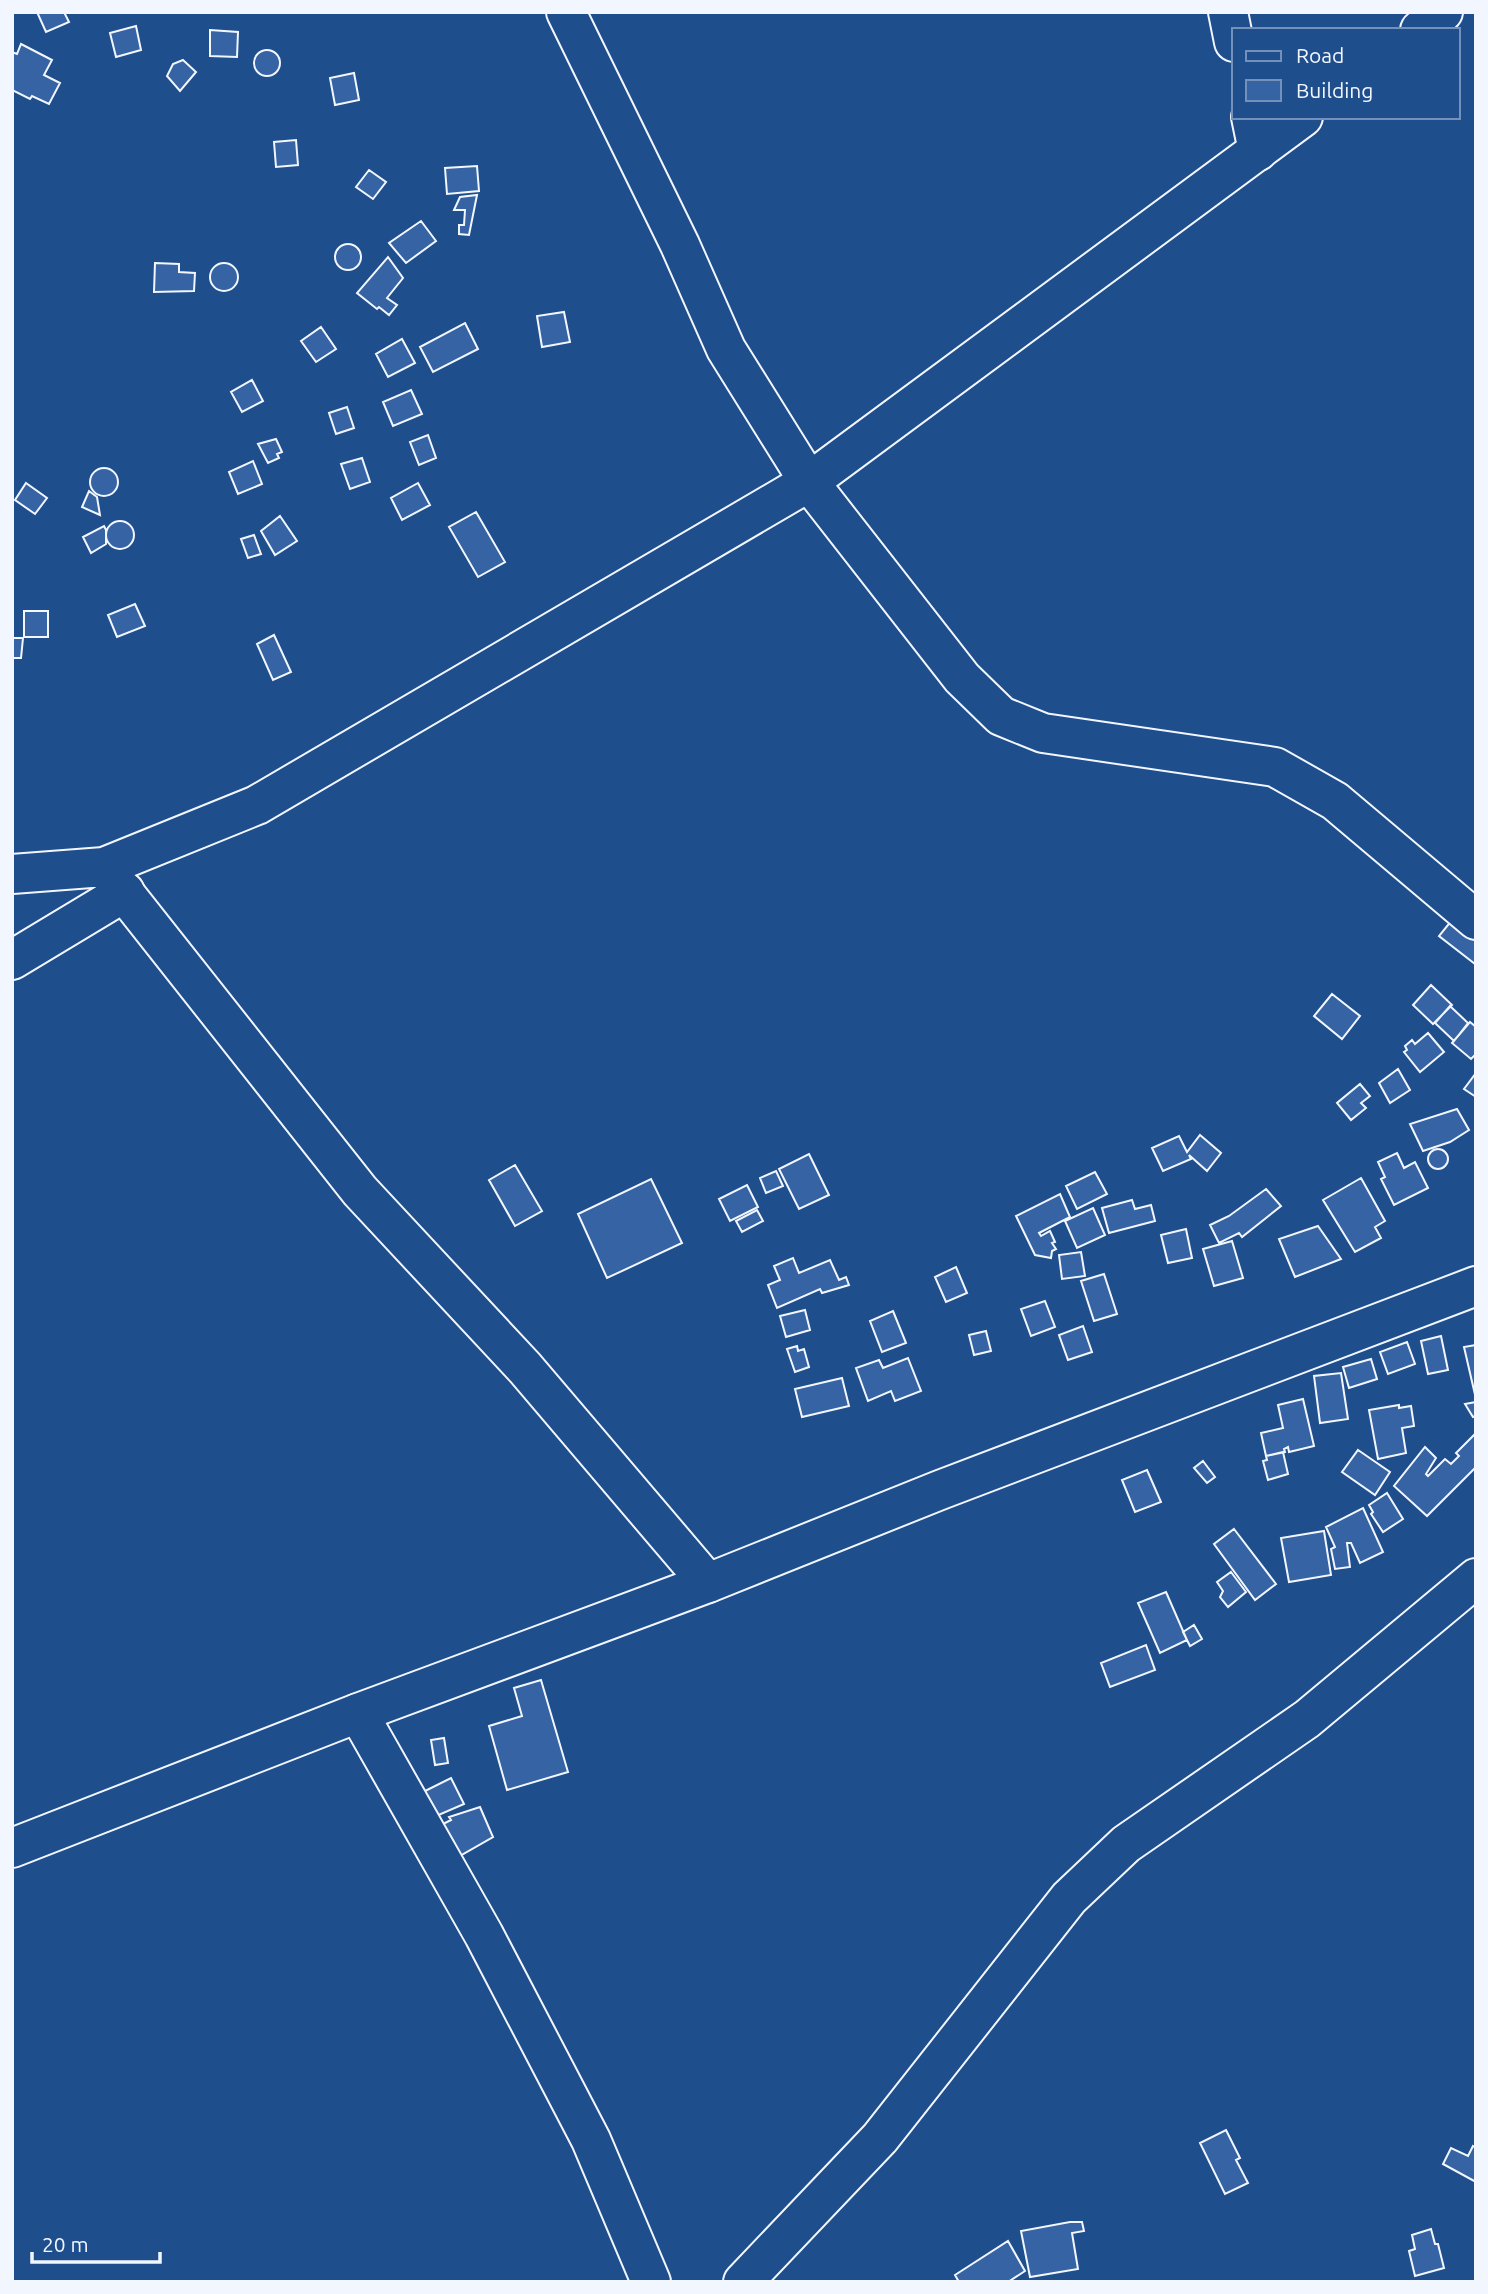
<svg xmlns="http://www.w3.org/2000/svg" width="1488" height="2294" font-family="Ubuntu,sans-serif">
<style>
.building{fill:#3563a3;stroke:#f2f6ff;stroke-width:2}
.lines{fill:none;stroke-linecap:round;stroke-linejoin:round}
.minor-casing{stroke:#f2f6ff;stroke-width:42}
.tertiary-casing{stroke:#f2f6ff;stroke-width:42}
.secondary-casing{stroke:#f2f6ff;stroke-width:42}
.minor{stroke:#1f4e8c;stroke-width:38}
.tertiary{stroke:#1f4e8c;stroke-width:38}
.secondary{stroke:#1f4e8c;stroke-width:38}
</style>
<rect width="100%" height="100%" fill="#1f4e8c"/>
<path class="building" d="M37,12H64L69,22L46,32Z
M136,26L141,50L116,57L110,33Z
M210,30L238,32L237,57L210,56Z
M21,44L52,60L44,75L60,83L49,104L32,96L30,99L12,90V52L17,54Z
M254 63a13 13 0 1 1 26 0a13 13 0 1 1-26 0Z
M183,60L196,72L180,91L167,76L173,64Z
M354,73L359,100L335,105L330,78Z
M296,140L298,165L276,167L274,142Z
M477,166L479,191L447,194L445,168Z
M369,170L386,182L373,199L356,187Z
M477,195L469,235L459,234V225H464L465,210H454L460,197Z
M421,221L436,241L406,263L389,243Z
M335 257a13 13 0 1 1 26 0a13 13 0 1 1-26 0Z
M388,257L403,278L387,298L397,305L389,315L379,307L377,309L357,293Z
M210 277a14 14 0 1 1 28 0a14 14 0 1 1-28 0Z
M155,263L179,264V272L195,273L194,291L154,292Z
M564,312L570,342L542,347L537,316Z
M465,323L478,349L433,372L420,347Z
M321,327L336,349L316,362L301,341Z
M402,339L415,363L388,377L376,354Z
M252,380L263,401L242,412L231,392Z
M411,390L422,414L393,426L383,402Z
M347,407L354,428L336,434L329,413Z
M428,435L436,458L419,465L410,442Z
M276,439L282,452L277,454L279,458L268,463L258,444Z
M362,458L370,482L350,489L341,464Z
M253,461L262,484L238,494L229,472Z
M90 482a14 14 0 1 1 28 0a14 14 0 1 1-28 0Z
M26,483L47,498L35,514L15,500Z
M418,483L430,505L402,520L391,498Z
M89,491L97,497L100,515L82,507Z
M476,512L505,562L478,577L449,527Z
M280,516L297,541L275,555L261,531Z
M106 535a14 14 0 1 1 28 0a14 14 0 1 1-28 0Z
M104,526L106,530V544L91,553L83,537Z
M254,535L261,554L248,558L241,539Z
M135,604L145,626L117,637L108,615Z
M24,611H48V637H24Z
M274,635L291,672L273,680L257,644Z
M12,638H23L21,658H12Z
M1456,915L1476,931L1475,964L1439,936Z
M1431,985L1452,1005L1433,1024L1413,1005Z
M1332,994L1360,1016L1342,1039L1314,1016Z
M1450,1006L1468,1023L1454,1041L1435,1023Z
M1470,1022L1476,1027V1054L1471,1059L1452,1043Z
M1428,1033L1444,1052L1420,1072L1404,1052L1407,1050L1405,1046L1412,1040L1415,1044Z
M1398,1069L1410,1090L1390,1103L1379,1083Z
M1476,1073V1097L1464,1089Z
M1360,1084L1370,1096L1361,1103L1366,1108L1351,1120L1337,1103Z
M1457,1109L1469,1130L1450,1142L1423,1151L1410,1124Z
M1200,1135L1221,1153L1207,1171L1189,1155L1191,1159L1163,1171L1152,1148L1179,1136L1187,1152Z
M1428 1159a10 10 0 1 1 20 0a10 10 0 1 1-20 0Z
M1397,1153L1404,1168L1415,1162L1428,1188L1394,1205L1381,1179L1385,1177L1378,1162Z
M809,1154L829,1195L799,1209L779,1169Z
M515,1165L542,1211L515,1226L489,1180Z
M776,1171L783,1186L766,1193L760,1178Z
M1095,1172L1107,1194L1077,1209L1066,1186Z
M1361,1178L1385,1221L1375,1227L1381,1238L1355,1252L1323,1200Z
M651,1179L682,1243L607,1278L578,1214Z
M747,1185L758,1207L730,1221L719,1199Z
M1266,1189L1281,1206L1242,1237L1239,1233L1219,1243L1210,1225L1229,1216Z
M1060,1194L1070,1217L1039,1233L1041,1236L1050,1231L1055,1242L1052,1243L1056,1249L1052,1251L1051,1258L1035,1255L1016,1216Z
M1132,1200L1135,1209L1151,1205L1155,1221L1109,1233L1102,1208Z
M1093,1208L1105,1235L1077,1248L1065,1221Z
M757,1210L763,1221L742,1232L736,1221Z
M1318,1226L1341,1259L1295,1277L1279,1239Z
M1186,1229L1192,1258L1168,1263L1161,1235Z
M1232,1241L1243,1278L1214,1286L1203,1249Z
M1081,1252L1085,1276L1062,1279L1059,1255Z
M793,1258L799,1273L830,1260L839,1280L846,1277L849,1285L822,1293L820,1289L777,1308L768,1285L780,1280L774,1266Z
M956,1267L967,1293L946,1302L935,1277Z
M1104,1274L1117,1314L1094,1321L1081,1281Z
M1045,1301L1055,1327L1031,1336L1021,1309Z
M805,1310L810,1330L786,1337L780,1316Z
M893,1311L906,1343L882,1352L870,1321Z
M1083,1326L1092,1352L1068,1360L1059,1335Z
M986,1331L991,1351L974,1355L969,1335Z
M1441,1336L1448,1370L1428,1374L1421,1341Z
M1407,1342L1415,1364L1388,1374L1380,1352Z
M1476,1345V1399L1464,1347Z
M797,1346L798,1351L804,1349L809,1367L795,1372L787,1349Z
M908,1358L921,1391L895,1401L891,1391L868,1401L856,1368L879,1360L883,1368Z
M1371,1359L1377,1379L1349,1388L1343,1367Z
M1341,1373L1348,1419L1320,1423L1314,1376Z
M842,1378L849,1406L802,1417L795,1389Z
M1303,1399L1314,1446L1289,1452L1288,1447L1284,1449L1285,1452L1266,1456L1261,1433L1283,1428L1278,1405Z
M1476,1402V1416L1473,1417L1465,1404Z
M1399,1405V1408L1411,1406L1414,1426L1402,1428L1406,1453L1378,1459L1369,1410Z
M1476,1433V1467L1427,1516L1394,1486L1425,1447L1436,1458L1426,1474L1428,1476L1445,1459L1451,1464L1459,1456L1456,1453Z
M1358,1450L1390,1472L1375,1495L1342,1472Z
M1283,1452L1288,1474L1268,1480L1263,1461L1267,1460L1266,1456Z
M1203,1461L1215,1477L1207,1483L1194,1468Z
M1147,1470L1161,1502L1135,1512L1122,1480Z
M1387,1493L1403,1519L1383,1532L1371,1514L1373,1512L1369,1505Z
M1363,1508L1383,1552L1360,1563L1351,1543H1347L1350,1567L1335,1569L1331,1549L1335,1547L1326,1527Z
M1234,1529L1276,1584L1255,1600L1214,1544Z
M1324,1531L1331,1575L1289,1582L1281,1538Z
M1231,1572L1246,1592L1228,1607L1220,1597L1223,1591L1217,1582Z
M1166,1592L1187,1640L1160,1653L1138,1603Z
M1194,1625L1202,1639L1190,1646L1183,1632Z
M1146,1645L1155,1670L1110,1687L1101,1663Z
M541,1680L568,1772L507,1790L489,1726L522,1716L514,1688Z
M444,1738L448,1763L435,1765L431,1740Z
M451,1778L464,1804L434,1817L421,1793Z
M480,1807L493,1837L451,1861L439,1826L451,1820L449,1817Z
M1226,2130L1240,2158L1236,2160L1248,2183L1225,2194L1200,2143Z
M1473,2146L1476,2148V2182L1443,2164L1451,2148L1468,2156Z
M1070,2222H1082L1084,2231L1072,2233L1078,2269L1030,2277L1021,2231Z
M1431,2229L1435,2244H1438L1444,2268L1415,2276L1409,2251L1415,2249L1412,2235Z
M1008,2241L1025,2271L1008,2282H959L955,2275Z"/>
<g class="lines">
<g class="minor-casing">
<path id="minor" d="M566,12L680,245L726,349L809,482L962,678L1001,716L1043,733L1275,767L1335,801L1476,920
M1228,12L1234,42
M1251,117L1258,151
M12,960L125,892
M358,1713L484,1935L591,2140L651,2282
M743,2282L880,2138L1069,1898L1126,1844L1307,1719L1476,1578"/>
</g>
<g class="tertiary-casing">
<path id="tertiary" d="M1420,30L1443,12
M104,867L257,805L809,482L1303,117
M12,874L104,867L360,1191L525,1368L708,1583"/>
</g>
<g class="secondary-casing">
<path id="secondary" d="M12,1848L358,1713L708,1583L940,1490L1476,1286"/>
</g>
<use href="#minor" class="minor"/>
<use href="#tertiary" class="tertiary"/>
<use href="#secondary" class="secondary"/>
</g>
<rect width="1488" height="2294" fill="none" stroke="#f2f6ff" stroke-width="28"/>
<rect x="1232" y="28" width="228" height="91" fill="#1f4e8c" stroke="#7391ba" stroke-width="2"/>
<rect x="1246" y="51" width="35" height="10" fill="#1f4e8c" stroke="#7391ba" stroke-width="2"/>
<text x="1296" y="63" font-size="21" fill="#f2f6ff">Road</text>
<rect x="1246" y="80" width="35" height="21" fill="#3563a3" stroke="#7391ba" stroke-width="2"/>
<text x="1296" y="98" font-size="21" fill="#f2f6ff">Building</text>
<path d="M32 2252v10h128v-10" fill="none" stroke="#f2f6ff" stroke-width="3.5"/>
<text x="42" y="2252" font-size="21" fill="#f2f6ff" stroke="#1f4e8c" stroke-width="5" paint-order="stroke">20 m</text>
</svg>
